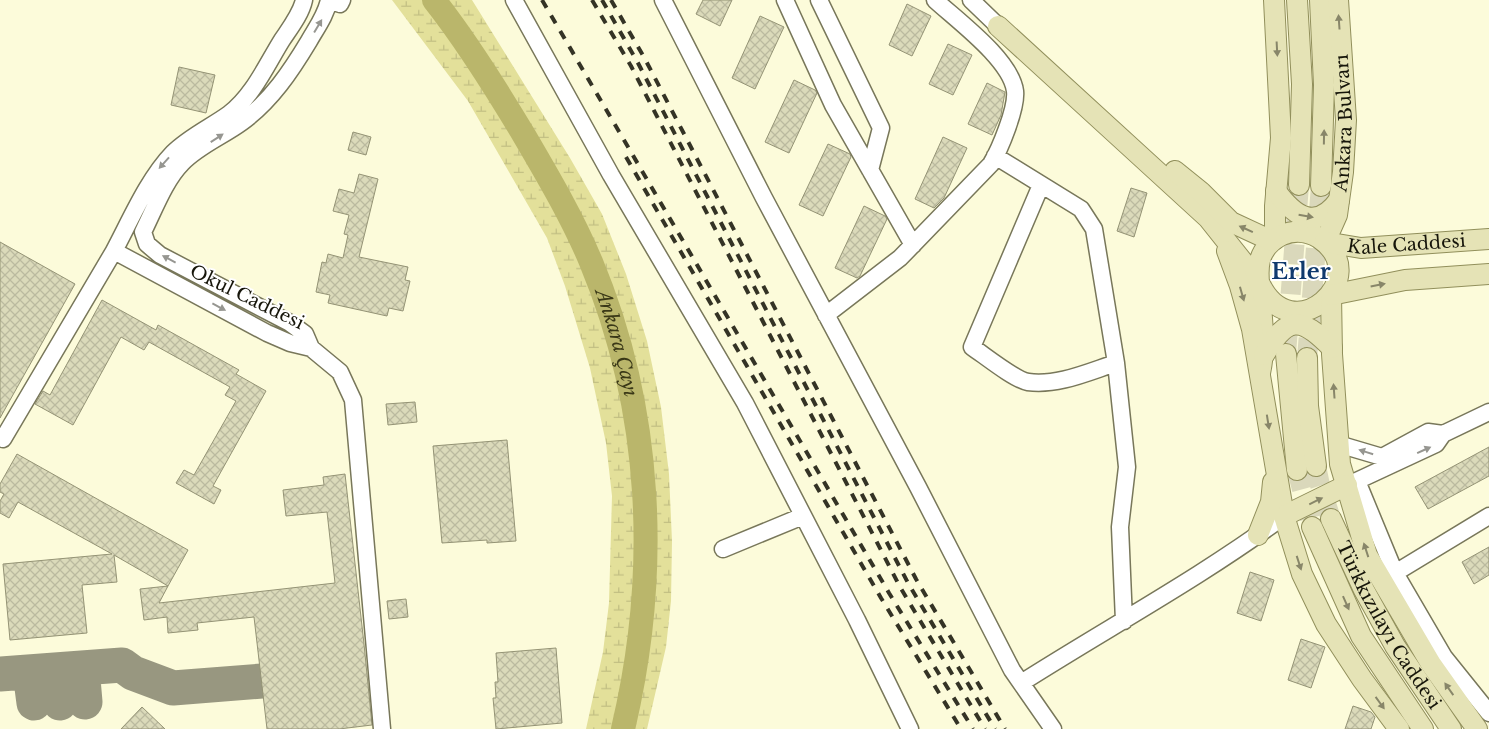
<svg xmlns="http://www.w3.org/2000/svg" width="1489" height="729" font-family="'Libre Baskerville',serif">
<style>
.wetland{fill:url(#wetland-marsh)}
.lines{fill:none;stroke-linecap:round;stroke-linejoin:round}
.river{stroke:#bab66b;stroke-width:24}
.taxiway{stroke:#989780;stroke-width:35}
.building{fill:url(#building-cross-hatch);stroke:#949375}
.major-tunnel{stroke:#dad8bb;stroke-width:20;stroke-dasharray:20 10;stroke-linecap:butt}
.minor-casing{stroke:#78775a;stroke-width:19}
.major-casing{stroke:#918f5b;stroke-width:22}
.minor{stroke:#fff;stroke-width:16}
.major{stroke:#e5e3b6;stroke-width:20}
.rail{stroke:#343325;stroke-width:4;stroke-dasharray:9 9;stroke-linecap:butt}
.oneway{fill:#888669}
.oneway2{fill:#969691}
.labels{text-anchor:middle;stroke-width:4;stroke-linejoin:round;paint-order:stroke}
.street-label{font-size:18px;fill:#16150a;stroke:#fff}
.water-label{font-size:19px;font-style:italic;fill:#3a3817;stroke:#fff}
.district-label{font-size:22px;font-weight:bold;fill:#103a6d;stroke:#fff}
</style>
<defs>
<pattern id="wetland-marsh" width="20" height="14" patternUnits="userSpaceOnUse" patternTransform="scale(1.25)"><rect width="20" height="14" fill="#e3e09a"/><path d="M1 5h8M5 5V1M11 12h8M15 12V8" fill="none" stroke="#c2bf83"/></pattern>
<pattern id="building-cross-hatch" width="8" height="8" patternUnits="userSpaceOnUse" patternTransform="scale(1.25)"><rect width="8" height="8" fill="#dbdaba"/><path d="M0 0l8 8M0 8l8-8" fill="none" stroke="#bbba9f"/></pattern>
</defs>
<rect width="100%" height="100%" fill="#fcfbda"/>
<path class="wetland" d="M392,0H472L570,158L602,214L626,274L647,341L661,407L669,474L672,541L671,601L666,647L647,729H586L603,652L609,603L612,496L606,443L590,368L565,286L547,238L468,101Z"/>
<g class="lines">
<path class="river" id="s1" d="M434,0C468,43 497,90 525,137C549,178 573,219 591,262C653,411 660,573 623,729"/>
<path class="taxiway" d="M74,669L83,679L85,702
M51,671L58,680L60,703
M23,673L31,680L34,703
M0,674L122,665L133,673L173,688L262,681"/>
</g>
<path class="building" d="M703,0H732L720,26L696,14Z
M907,4L931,16L912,56L889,45Z
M760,16L784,27L755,89L732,78Z
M948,44L972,55L953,95L929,84Z
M179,67L215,75L206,113L171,105Z
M794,80L815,90L817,93L789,153L765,142Z
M987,83L1005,92L1001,115L992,135L968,124Z
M353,132L371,137L366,155L348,150Z
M943,137L967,148L944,198L934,208L915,199Z
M828,144L850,154L851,157L823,216L799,205Z
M359,174L378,179L359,257L408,267L405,280L410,281L403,311L389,308L387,316L328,303L330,295L316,292L322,262L326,263L328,254L343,258L348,235L344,234L349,215L333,211L339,189L354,193Z
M1131,188L1147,193L1134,237L1117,231Z
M864,206L885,216L887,219L860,276L857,278L835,268Z
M0,242L75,284L0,418Z
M102,300L156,330L158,325L239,370L236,374L266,391L213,486L221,490L214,504L176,483L184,470L194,475L236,401L225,395L230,387L149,342L144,350L121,337L73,425L35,404L43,391L50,395Z
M415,402L417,422L388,425L386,404Z
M507,440L516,541L487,543V540L442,543L433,446Z
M1489,447V476L1428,509L1415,487Z
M17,454L188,550L168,586L114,555L117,582L82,585L87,633L10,640L3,564L112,554L18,502L9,518L0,513V501L4,494L0,492V484Z
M345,474L364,644L372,725L339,729H267L254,617L197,623L198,630L168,633L167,617L144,620L140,589L168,586L159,603L335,583L327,512L286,516L283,490L324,485L323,477Z
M1489,547V575L1474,584L1462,562Z
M1250,572L1274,580L1261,621L1237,613Z
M406,599L408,617L389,619L387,601Z
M1301,639L1325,647L1311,688L1288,680Z
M556,648L562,723L496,729L493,698H496L495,682H498L496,653Z
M1353,706L1371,712L1375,717L1371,729H1345Z
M142,707L165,729H121Z"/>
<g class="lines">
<path class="major-tunnel" d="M1286,354L1299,185
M1307,358L1321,186
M1316,466L1320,485L1331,519
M1297,470L1312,527"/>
<g class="minor-casing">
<path id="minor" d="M304,0C301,14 290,28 282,40C267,64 253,96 229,114C211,127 189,137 173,153C148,179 131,219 114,251L267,333L290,343L311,348
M329,0C326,15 317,27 309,41C291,71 271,101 242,122C223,136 198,146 182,163C165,180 154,210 143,232L147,244L160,255L290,323L305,334L311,348L340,372L353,400L382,729
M330,0L340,4L342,0
M514,0L611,175L745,403L857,620L910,729
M663,0L764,198L918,487L1012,670L1053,729
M785,0L833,105L913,245
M819,0L881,128L870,170
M971,0L998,26
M995,156L1081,209L1094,229L1116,363L1127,467L1120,527L1124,621
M1041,185L972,347C984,355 1015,380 1028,382C1058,386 1088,372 1116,363
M826,315L900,258L991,164C1000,149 1017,108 1015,91C1011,60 958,21 935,0
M3,439L114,251
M1338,444L1382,457L1428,432L1443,434
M1357,481L1395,573L1444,657L1489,713
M1348,485L1436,444L1443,434L1489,412
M723,549L803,516
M1395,573L1489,516
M1021,683C1109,627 1200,578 1284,516"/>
</g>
<g class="major-casing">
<g id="major">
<path d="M1274,0L1281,138L1275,206V239"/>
<path d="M1297,0L1302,84L1299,185"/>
<path d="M1320,0L1324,85L1321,186"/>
<path d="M998,26L1208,218L1259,282C1291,354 1377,277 1319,238C1308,231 1294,230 1282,235C1272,240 1263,249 1260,260C1257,271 1259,282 1260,294C1262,321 1266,346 1260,373"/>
<path d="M1175,171L1201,192L1231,222L1272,241"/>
<path d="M1276,191C1294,216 1316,232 1339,200"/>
<path id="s2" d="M1325,242L1337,215L1343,172L1346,120L1338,0"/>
<path id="s3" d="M1325,242L1361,248L1489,239"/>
<path d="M1227,251L1240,286L1252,329L1284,516L1302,574L1326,624L1362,679L1399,729"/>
<path d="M1331,295L1332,354L1340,464L1367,555L1431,664L1477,729"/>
<path d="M1331,295L1405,280L1489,274"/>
<path d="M1286,354L1297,470"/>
<path d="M1264,355C1287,316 1300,315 1332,348"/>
<path d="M1307,358L1308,406L1316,466"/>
<path d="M1284,516L1347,485"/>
<path id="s4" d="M1331,519L1364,590L1395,646L1451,729"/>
<path d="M1312,527L1361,636L1423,729"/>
<path d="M1258,535L1271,502L1273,482"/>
</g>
</g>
<use href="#minor" class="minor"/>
<use href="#major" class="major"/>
<path class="rail" d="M542,0L889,593L973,729
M592,0L631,66L900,587L985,729
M602,0L638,63L908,583L995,729
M611,0L645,59L916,579L1005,729
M626,157L881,598L961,729"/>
</g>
<defs><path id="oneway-solid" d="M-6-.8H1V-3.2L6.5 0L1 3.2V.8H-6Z" transform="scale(1.25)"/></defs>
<g class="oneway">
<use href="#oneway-solid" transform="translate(1339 22) rotate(-94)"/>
<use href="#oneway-solid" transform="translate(1277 49) rotate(87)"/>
<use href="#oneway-solid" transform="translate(1324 137) rotate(-89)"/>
<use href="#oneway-solid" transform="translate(1306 216) rotate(10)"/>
<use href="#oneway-solid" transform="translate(1246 229) rotate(-156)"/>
<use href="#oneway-solid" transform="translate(1378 285) rotate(-11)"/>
<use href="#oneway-solid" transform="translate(1242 294) rotate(74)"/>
<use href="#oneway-solid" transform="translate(1334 391) rotate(-94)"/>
<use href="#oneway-solid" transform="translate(1268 422) rotate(81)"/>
<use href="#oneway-solid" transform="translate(1316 501) rotate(-26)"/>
<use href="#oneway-solid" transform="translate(1366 550) rotate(-108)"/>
<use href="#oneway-solid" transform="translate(1299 563) rotate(72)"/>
<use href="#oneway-solid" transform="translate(1346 603) rotate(66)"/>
<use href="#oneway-solid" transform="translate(1449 689) rotate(-125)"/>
<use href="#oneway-solid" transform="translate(1380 703) rotate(54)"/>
</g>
<g class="oneway2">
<use href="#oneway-solid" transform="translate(318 26) rotate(-59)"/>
<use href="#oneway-solid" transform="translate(217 138) rotate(-33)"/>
<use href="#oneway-solid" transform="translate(164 163) rotate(132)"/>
<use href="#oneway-solid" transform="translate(169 259) rotate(-152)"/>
<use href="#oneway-solid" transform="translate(219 307) rotate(28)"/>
<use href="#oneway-solid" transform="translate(1424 450) rotate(-24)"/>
<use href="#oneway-solid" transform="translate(1366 452) rotate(-163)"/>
</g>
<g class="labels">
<g class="street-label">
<text dy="6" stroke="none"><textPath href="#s2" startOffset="122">Ankara Bulvarı</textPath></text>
<text dy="6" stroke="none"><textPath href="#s3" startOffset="82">Kale Caddesi</textPath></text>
<text transform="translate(247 297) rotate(26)" y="6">Okul Caddesi</text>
<text dy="6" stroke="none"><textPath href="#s4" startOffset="121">Türkkızılayı Caddesi</textPath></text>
</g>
<g class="water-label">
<text dy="7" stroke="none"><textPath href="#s1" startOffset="391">Ankara Çayı</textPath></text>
</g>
<g class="district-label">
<text x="1301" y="279">Erler</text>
</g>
</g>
</svg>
